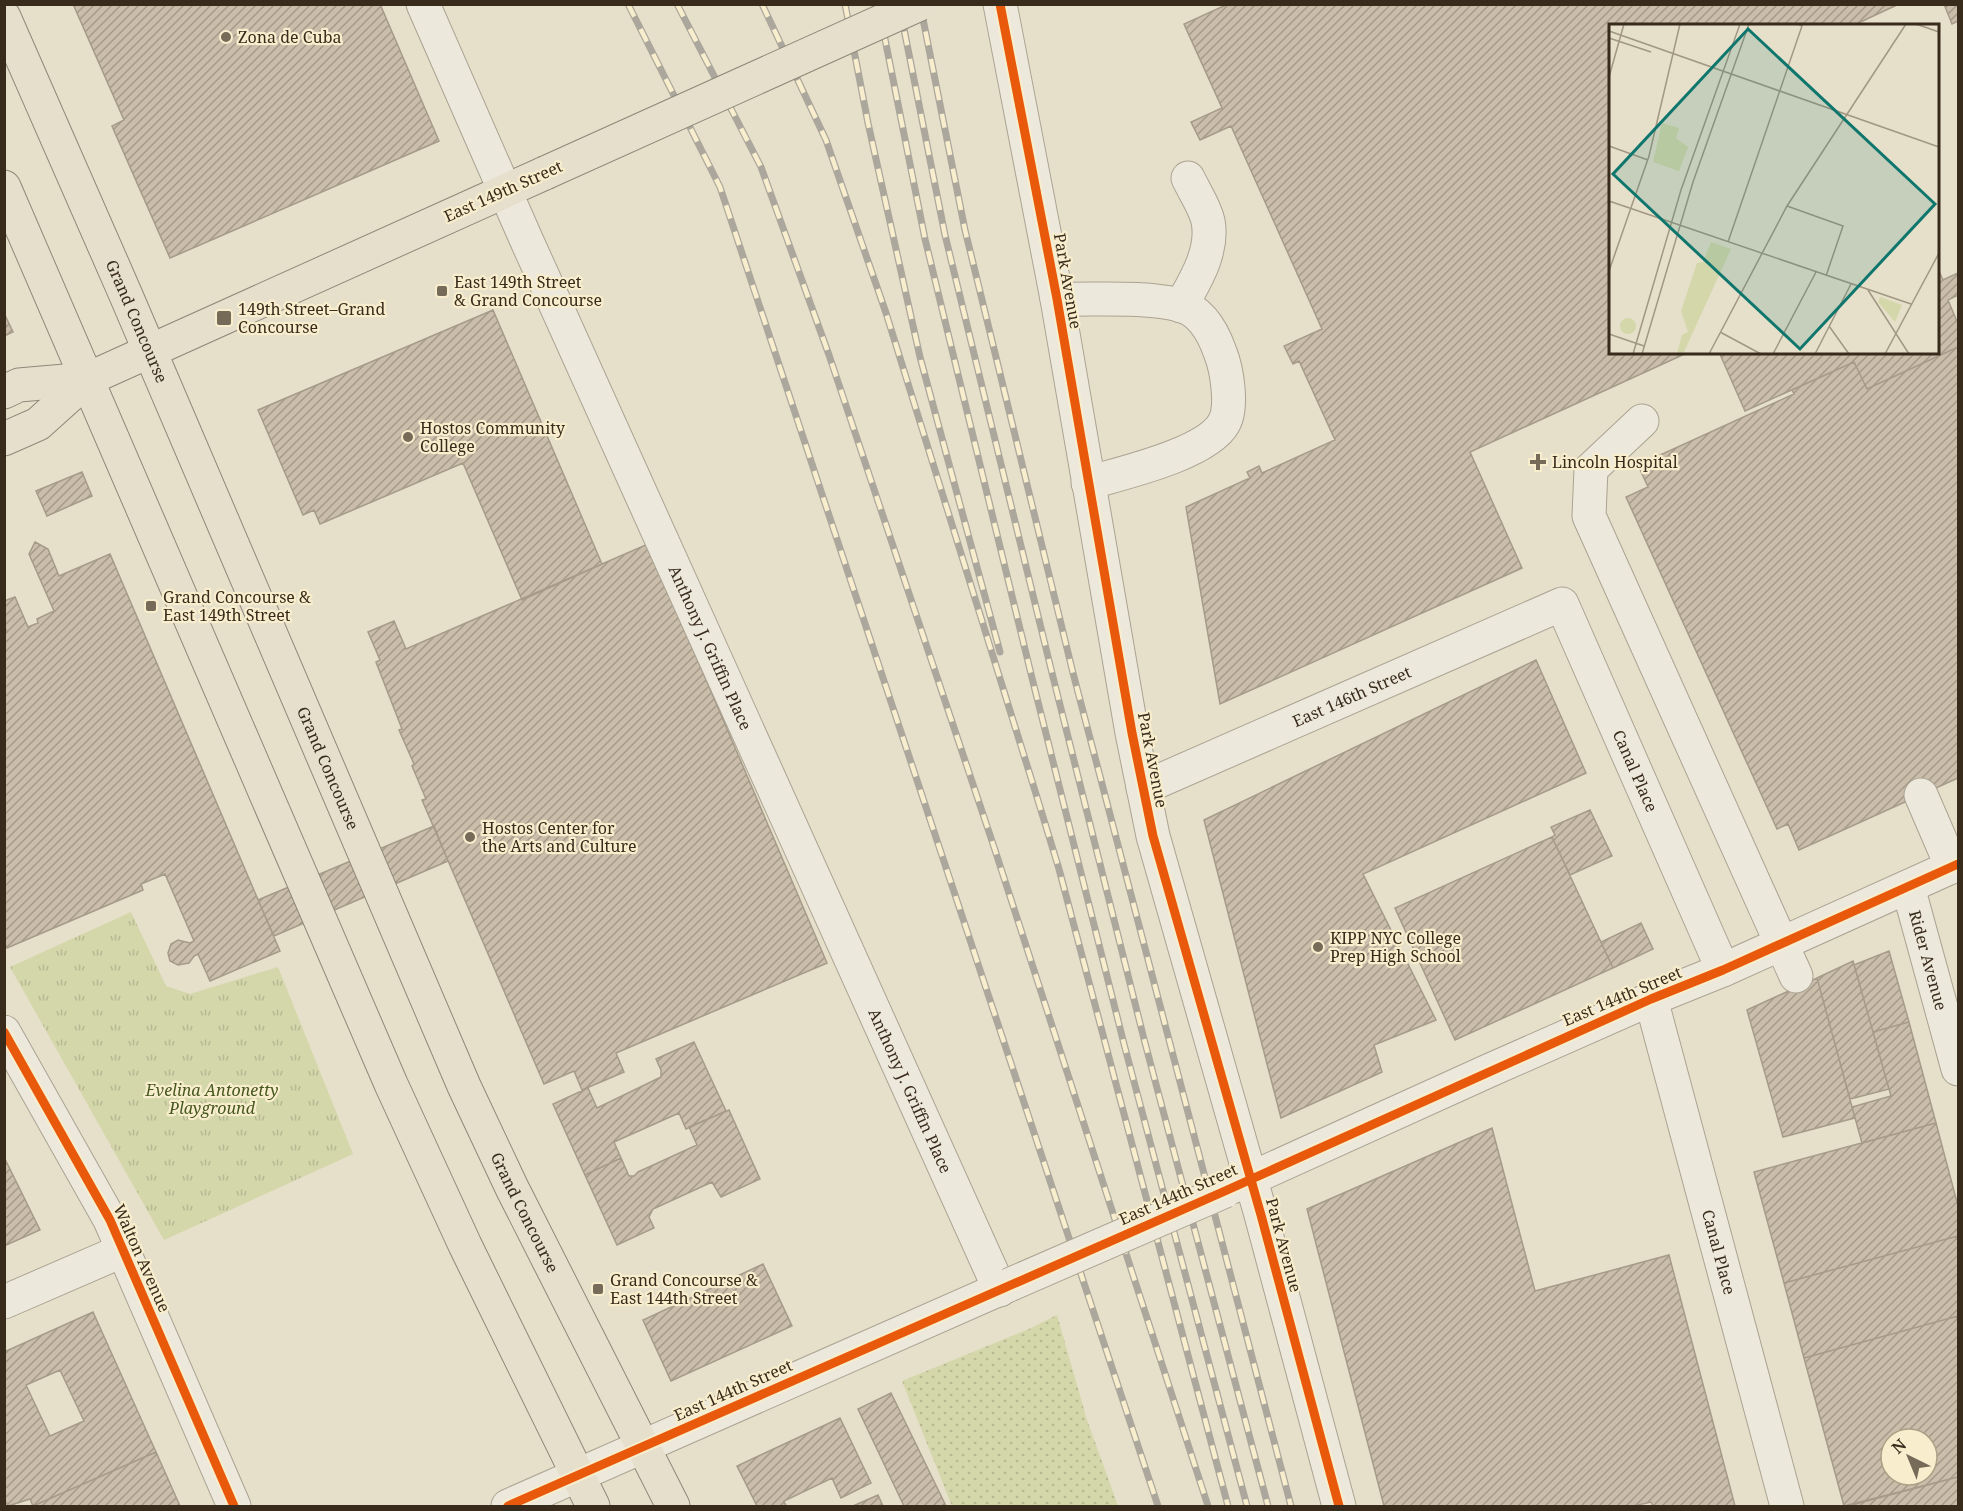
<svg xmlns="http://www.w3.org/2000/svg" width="1963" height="1511" font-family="'Noto Serif',serif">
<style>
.grass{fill:url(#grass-dots)}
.park{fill:url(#park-tufts)}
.building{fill:url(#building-hatch);stroke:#a69a89;stroke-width:1.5;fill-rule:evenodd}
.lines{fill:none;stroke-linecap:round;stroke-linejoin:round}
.minor-casing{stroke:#aaa393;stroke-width:35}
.major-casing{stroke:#90887a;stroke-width:35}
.minor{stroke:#ede8dc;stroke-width:33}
.major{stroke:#e5dfcc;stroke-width:33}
.rail-casing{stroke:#aca79c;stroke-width:7}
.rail{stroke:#f8eecd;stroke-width:4.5;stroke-dasharray:14;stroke-linecap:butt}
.minor-bridge-casing{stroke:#aaa393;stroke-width:35;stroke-linecap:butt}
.major-bridge-casing{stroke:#90887a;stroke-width:35;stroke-linecap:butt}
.minor-bridge{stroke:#ede8dc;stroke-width:33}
.major-bridge{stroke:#e5dfcc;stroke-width:33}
.cycleway-casing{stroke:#f8eecd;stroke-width:13}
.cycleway{stroke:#e8590c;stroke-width:9}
.poi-dot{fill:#766a58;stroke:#f8eecd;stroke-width:2}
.labels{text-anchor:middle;stroke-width:4.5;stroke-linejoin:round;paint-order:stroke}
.poi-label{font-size:16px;fill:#392b1b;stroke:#f8eecd;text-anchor:start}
.street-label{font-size:16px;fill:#392b1b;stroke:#f8eecd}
.park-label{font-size:16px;font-style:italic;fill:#46571f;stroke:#f8eecd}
.inset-road{fill:none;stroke:#a19783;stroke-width:1.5}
.view{fill:#0f766e;fill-opacity:0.15;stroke:#0f766e;stroke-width:3}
.inset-edge{fill:none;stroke:#392b1b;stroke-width:3}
</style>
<defs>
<pattern id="grass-dots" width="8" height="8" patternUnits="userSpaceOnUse" patternTransform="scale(1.5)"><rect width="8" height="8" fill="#d4d7aa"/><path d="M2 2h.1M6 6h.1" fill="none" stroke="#b7b992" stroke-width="1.8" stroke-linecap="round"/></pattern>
<pattern id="park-tufts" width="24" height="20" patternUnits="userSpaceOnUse" patternTransform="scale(1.5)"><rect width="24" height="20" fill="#d4d7aa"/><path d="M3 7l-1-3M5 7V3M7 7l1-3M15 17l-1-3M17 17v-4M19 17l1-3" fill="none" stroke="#b7b992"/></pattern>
<pattern id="building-hatch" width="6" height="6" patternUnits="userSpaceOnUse" patternTransform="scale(1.5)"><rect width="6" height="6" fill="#cabdaa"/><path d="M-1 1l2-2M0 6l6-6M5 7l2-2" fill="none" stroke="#a59a8a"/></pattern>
</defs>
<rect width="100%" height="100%" fill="#e6dfc9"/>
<path class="grass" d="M1057,1315L1087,1420L1118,1506H952L902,1381L1029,1329Z"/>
<path class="park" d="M131,912L166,986L190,994L278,967L353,1154L164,1240L10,967Z"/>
<path class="building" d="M73,4H380L439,141L170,258L112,126L124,120Z
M1228,4H1899L1852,26H1610V352H1689L1470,452L1522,568L1220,704L1186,507L1250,478L1247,472L1259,466L1262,473L1335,440L1299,361L1293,364L1284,346L1322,329L1231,126L1200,140L1191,122L1222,108L1184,24Z
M1944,4H1958V21L1952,24Z
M1938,269L1943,280L1958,273V295L1948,300L1958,324V347L1867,389L1854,362L1745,411L1719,352H1938Z
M493,310L602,564L522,600L463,463L320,524L314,510L303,515L258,410Z
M4,313L13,332L4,336Z
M1958,347V778L1799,850L1788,824L1777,829L1626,497L1648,487L1638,465L1794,394L1792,390L1854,362L1867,389Z
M82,472L92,496L47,516L36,491Z
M35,542L48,549L59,576L110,554L280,951L210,981L198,954L194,956L189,963L178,965L170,961L168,953L171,944L178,940L190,943L194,941L165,874L141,884L143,890L7,948L4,942V634L7,632L4,626V601L15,597L28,627L38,623L37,619L54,611L29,554Z
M648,544L827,963L616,1053L624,1072L582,1090L574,1071L544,1084L422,800L426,799L412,766L414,764L399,730L402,729L376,662L380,660L368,632L394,621L406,649Z
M1536,660L1586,773L1363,874L1436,1020L1374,1045L1382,1072L1281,1118L1204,820Z
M1590,810L1612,856L1570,875L1552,837L1555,835L1551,827Z
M434,826L448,861L274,936L258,900Z
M1552,837L1613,968L1455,1040L1395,908Z
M1641,923L1653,949L1613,968L1601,942Z
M1889,951L1909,1022L1873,1032L1854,965Z
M1853,961L1889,1089L1850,1099L1817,978Z
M1817,978L1855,1118L1783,1137L1747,1010Z
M1909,1022L1936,1123L1862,1143L1852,1107L1891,1096L1873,1032Z
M694,1042L726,1111L686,1129L679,1113L614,1142L621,1158L585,1175L553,1104L588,1088L597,1108L661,1077V1070L656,1059Z
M729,1110L760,1179L721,1197L712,1182L653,1209L649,1217L654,1228L617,1245L585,1175L621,1158L629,1176H634L638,1172L697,1145L689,1127Z
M1936,1123L1958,1206V1236L1784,1283L1754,1172Z
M1492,1128L1535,1291L1669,1255L1735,1506H1653L1651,1502L1634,1506H1384L1307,1209Z
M4,1157L40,1230L4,1246Z
M1958,1236V1316L1804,1358L1784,1283Z
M763,1264L792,1326L671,1381L643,1320Z
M93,1312L156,1452L33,1506L30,1499L8,1506L4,1498V1352ZM60,1370L84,1421L50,1436L26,1385Z
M1958,1316V1477L1844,1506L1804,1358ZM1891,1439H1927V1475H1891Z
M891,1393L911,1434L946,1506H904L858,1409Z
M840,1418L871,1483L841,1498L832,1478L784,1501L786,1506H757L737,1466Z
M156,1452L180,1506H32H33Z
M1958,1477V1506H1848Z
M878,1495L883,1506H853Z"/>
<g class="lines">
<g class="minor-casing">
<g id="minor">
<path id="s1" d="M423,4L526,239L1000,1290"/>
<path d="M1000,4L1057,299L1132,733L1153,836L1261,1215L1339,1506"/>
<path d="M1057,299C1094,300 1144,296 1180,305C1201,311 1213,332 1220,352C1227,369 1233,407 1224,423C1207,454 1122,473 1088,483"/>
<path d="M1181,306C1195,281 1214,251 1208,221C1205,207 1194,191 1188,178"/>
<path d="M1642,421L1591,469L1589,516L1796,976"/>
<path id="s2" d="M1143,788L1562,604L1723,970"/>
<path d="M1921,795L1952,867"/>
<path id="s3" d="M1908,887L1958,1069"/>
<path id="s4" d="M1651,999L1787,1506"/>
<path d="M4,1032L110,1220L234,1506"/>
<path d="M1232,1187L1488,1071L1651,999L1723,970L1958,864"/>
<path d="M4,1302L124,1250"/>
<path d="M508,1506L1009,1285"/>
</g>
</g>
<g class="major-casing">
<g id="major">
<path id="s5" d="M4,17L125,293L464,1086L512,1188L673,1506"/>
<path d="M4,187L391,1084L465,1245L593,1506"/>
<path d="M4,392L19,385L88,379L545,173"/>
<path d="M4,439L38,424L88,379"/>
</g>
</g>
<use href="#minor" class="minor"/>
<use href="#major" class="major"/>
<g class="rail-casing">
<path id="rail" d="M628,4L720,187L1158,1506
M677,4L761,167L829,355L994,847L1208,1506
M762,4L826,140L886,313L1036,794L1059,869L1228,1506
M845,4L868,123L920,357L1000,652
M878,4L925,239L1033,682L1124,1044L1247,1506
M899,4L945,235L1053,677L1144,1039L1268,1506
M920,4L965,230L1073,673L1291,1506"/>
</g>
<use href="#rail" class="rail"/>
<g class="minor-bridge-casing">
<path id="minor-bridge" d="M1009,1285L1225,1191"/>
</g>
<g class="major-bridge-casing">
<path id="major-bridge" d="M545,173L920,4"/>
</g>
<use href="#minor-bridge" class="minor-bridge"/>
<use href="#major-bridge" class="major-bridge"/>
<g class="cycleway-casing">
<path id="cycleway" d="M1000,4L1057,299L1132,733L1153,836L1261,1215L1339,1506
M4,1032L110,1220L234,1506
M508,1506L1225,1191L1651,999L1723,970L1958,864"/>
</g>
<use href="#cycleway" class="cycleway"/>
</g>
<g class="poi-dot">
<circle cx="226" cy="37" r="6"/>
<rect x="436" y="285" width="12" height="12" rx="3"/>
<rect x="216" y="310" width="16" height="16" rx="3"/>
<circle cx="408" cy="437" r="6"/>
<path d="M1535 453h6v6h6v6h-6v6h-6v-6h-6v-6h6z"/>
<rect x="145" y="600" width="12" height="12" rx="3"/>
<circle cx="470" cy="837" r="6"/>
<circle cx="1318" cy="947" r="6"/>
<rect x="592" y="1283" width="12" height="12" rx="3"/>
</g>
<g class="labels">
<g class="poi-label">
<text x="238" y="43">Zona de Cuba</text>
<text x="454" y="288">East 149th Street<tspan x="454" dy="18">&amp; Grand Concourse</tspan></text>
<text x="238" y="315">149th Street–Grand<tspan x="238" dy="18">Concourse</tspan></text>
<text x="420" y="434">Hostos Community<tspan x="420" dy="18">College</tspan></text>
<text x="1552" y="468">Lincoln Hospital</text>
<text x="163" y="603">Grand Concourse &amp;<tspan x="163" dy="18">East 149th Street</tspan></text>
<text x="482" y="834">Hostos Center for<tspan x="482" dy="18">the Arts and Culture</tspan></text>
<text x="1330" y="944">KIPP NYC College<tspan x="1330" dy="18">Prep High School</tspan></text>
<text x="610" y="1286">Grand Concourse &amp;<tspan x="610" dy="18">East 144th Street</tspan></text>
</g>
<g class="street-label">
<text transform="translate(503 191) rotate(-24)" y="6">East 149th Street</text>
<text transform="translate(1068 281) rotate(80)" y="6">Park Avenue</text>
<text dy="6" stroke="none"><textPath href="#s5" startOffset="332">Grand Concourse</textPath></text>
<text dy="6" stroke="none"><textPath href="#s1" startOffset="705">Anthony J. Griffin Place</textPath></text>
<text dy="6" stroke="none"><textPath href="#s2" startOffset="228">East 146th Street</textPath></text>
<text transform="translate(1153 760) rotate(79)" y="6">Park Avenue</text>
<text dy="6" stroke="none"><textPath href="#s5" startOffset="818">Grand Concourse</textPath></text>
<text dy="6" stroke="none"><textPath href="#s2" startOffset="640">Canal Place</textPath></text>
<text dy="6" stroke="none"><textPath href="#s3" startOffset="76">Rider Avenue</textPath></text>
<text transform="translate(1622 996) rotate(-23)" y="6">East 144th Street</text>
<text dy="6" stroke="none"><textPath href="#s1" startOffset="1191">Anthony J. Griffin Place</textPath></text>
<text transform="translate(1178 1194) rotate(-24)" y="6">East 144th Street</text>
<text dy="6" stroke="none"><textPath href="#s5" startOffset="1304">Grand Concourse</textPath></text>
<text transform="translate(1284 1245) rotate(75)" y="6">Park Avenue</text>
<text dy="6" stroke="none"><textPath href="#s4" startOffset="262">Canal Place</textPath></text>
<text transform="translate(142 1258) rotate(66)" y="6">Walton Avenue</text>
<text transform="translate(733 1390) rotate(-24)" y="6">East 144th Street</text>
</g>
<g class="park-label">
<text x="212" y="1096">Evelina Antonetty<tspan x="212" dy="18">Playground</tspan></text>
</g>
</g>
<g transform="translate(1609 24)">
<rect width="330" height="330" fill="#e6dfc9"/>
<path d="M102,218L122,225L74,330H68L73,311L79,308L72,287L88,239L94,238ZM11 302a8 8 0 1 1 16 0a8 8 0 1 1-16 0Z" fill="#d4d7aa"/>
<path d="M53,99L70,104L67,114L79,123L70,147L44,138ZM271,273L293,281L286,298L269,278Z" fill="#d4d7aa"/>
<path class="inset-road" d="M307,0L330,8M0,7L330,123M0,14L42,28M0,53L15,0M0,122L39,136M0,177L302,280M178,182L234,202L217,252M119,218L193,2L189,0M0,247L40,132L71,0M259,266L300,330M220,302L240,330M111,308L152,330M0,310L35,322M24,330L72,166L131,0M33,330L84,158L140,0M100,330L178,182L297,0M164,330L207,248M206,330L242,260M276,330L330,229"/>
<path class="view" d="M139,5L326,180L191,325L4,150Z"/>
<rect width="330" height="330" class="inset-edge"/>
</g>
<rect width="1963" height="1511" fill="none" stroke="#392b1b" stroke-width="12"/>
<g transform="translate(1909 1457) rotate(317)"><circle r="28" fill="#f8eecd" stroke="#aca086" stroke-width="1.5"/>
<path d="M0-4.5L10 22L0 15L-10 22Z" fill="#766a58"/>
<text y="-9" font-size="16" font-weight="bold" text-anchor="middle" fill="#392b1b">N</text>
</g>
</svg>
